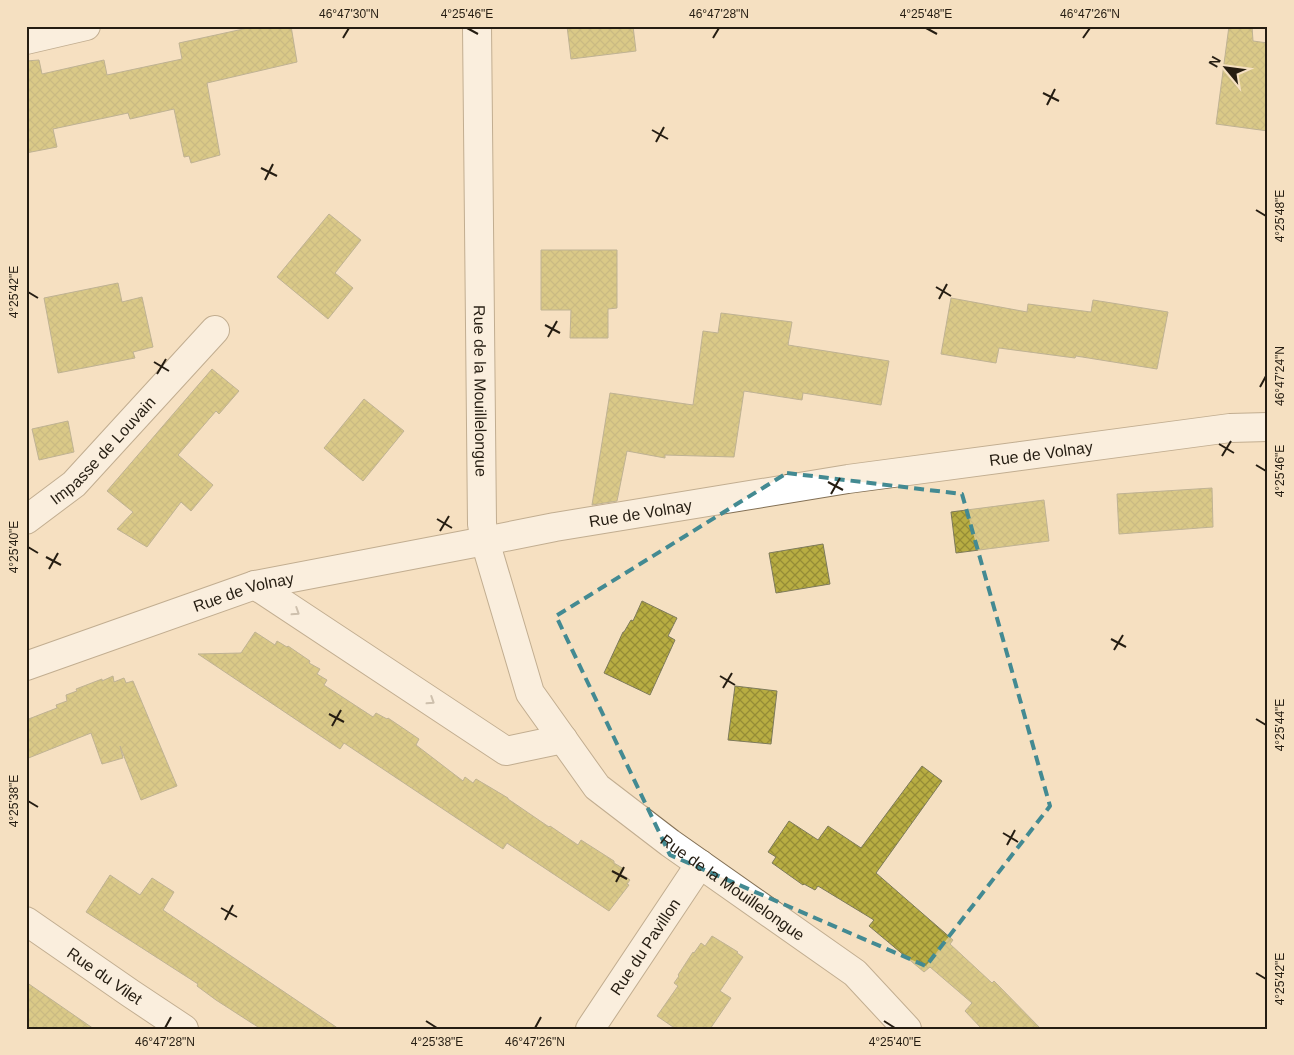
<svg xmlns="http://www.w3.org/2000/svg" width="1294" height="1055" font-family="Helvetica,sans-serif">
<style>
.building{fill:url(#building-cross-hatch);stroke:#7d7a5a}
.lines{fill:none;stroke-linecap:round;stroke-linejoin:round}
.minor-casing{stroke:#837055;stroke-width:30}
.secondary-casing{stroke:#837055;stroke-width:30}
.minor{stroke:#fff;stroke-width:28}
.secondary{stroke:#fff;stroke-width:28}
.oneway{stroke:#9d9994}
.marked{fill:none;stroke:#438a92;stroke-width:4;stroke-dasharray:10 6;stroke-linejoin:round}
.ticks{fill:none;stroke:#251d12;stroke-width:2}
.labels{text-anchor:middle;stroke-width:5;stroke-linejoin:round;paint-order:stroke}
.street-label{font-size:16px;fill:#251d12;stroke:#f5e0c1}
.neatline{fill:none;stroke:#251d12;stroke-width:2}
.ticks-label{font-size:12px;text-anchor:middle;fill:#251d12}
</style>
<defs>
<pattern id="building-cross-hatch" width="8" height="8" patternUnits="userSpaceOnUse" patternTransform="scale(1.25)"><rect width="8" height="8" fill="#b8ad42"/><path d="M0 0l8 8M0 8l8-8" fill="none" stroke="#958c36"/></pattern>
</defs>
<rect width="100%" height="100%" fill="#f5e0c1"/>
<path class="building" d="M257,26H291L297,62L207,83L220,155L191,163L189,156L184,157L174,109L130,119L128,113L53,129L57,147L26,153V61L39,60L42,74L104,60L107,75L182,59L179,43Z
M567,26H633L636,51L571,59Z
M1229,26H1252L1253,41L1268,43V131L1216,124Z
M329,214L361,240L335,273L353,288L328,319L277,277Z
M541,250H617V308L608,309V338H570L571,310H541Z
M118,283L122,302L142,297L153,347L133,352L135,358L58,373L44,298Z
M951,298L1027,312L1028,304L1091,312L1093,300L1168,312L1157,369L1076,356L1075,358L999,348L996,363L941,354Z
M721,313L792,322L788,345L889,361L881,405L803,393L802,400L744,391L734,457L665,455V458L627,451L617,501L592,505L610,393L693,405L703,331L718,333Z
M212,369L239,391L219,414L216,411L178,455L213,485L191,511L181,502L147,547L117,529L133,512L107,491Z
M364,399L404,431L363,481L324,448Z
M68,421L74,452L39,460L32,429Z
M1212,488L1213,527L1119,534L1117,494Z
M1044,500L1049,541L956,553L951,512Z
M823,544L830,584L776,593L769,553Z
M642,601L677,618L668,636L675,640L650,695L604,673L623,632H624L631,620L633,621Z
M255,632L275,645L277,641L287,647L288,646L310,661L309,663L320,669L317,674L327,680L324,685L373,717L376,713L387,719L388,718L419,739L416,745L463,781L465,777L473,783L476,779L508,798V799L549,827L550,826L578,845L581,840L614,861V863L624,869L621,874L630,880L627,884L629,885L609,911L507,843L503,849L344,743L340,749L198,654L241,653Z
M113,676L114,682L124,678L126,683L133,681L177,786L141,800L120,746L123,758L102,764L91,733L26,759V720L57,708L56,705L67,701L66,695L77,691L76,689L102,679V681Z
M735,686L777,691L771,744L728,740Z
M922,766L942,781L876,873L953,940L950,944L992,983L994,981L1041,1029H982L965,1011L972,1003L930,967L924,972L869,926L874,920L818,886L815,890L804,884L803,885L772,863L776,857L768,852L789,821L818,840L828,826L861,848Z
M110,875L140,895L152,878L174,892L163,910L339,1029H261L216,1000L197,986L198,984L86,912Z
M712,936L738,952L737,953L743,957L720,991L731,998L710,1029H676L657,1016L678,986L674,983L679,976L678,975L693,952L694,953L701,943L705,946Z
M26,982L94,1029H26Z"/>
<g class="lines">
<g class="minor-casing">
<g id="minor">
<path id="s1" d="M477,26L482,524L485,541L530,693L597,787L670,843L855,973L907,1029"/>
<path id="s2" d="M26,520L74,484L215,330"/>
<path d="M255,585L506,751L563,739"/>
<path id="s3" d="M26,666L255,585L485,541L555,527L848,479L1230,428L1268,427"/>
<path id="s4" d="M26,921L130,993L184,1029"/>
<path id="s5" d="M590,1029L700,864"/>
</g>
</g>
<g class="secondary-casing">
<path id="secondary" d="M26,40L86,26"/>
</g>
<use href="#minor" class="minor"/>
<use href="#secondary" class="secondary"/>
</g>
<defs><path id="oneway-chevron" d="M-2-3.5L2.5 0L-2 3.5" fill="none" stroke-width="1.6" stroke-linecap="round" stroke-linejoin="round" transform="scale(1.25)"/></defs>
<g class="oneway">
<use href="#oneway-chevron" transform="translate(296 612) rotate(33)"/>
<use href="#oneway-chevron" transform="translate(431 701) rotate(33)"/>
</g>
<path d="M0 0H1294V1055H0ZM787,473L962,494L1050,806L926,966L670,855L556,616Z" fill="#f5e0c1" fill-opacity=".55" fill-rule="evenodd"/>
<path class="marked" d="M787,473L962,494L1050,806L926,966L670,855L556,616Z"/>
<path class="ticks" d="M467,28L478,34M926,28L937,34M343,38L349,28M713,38L719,28M1083,38L1090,28M1043,93L1059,101M1047,105L1055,89M652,130L668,139M656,142L664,127M261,168L277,176M265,180L273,164M1256,210L1266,216M936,287L951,296M28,292L38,298M939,299L947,284M545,325L560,333M548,337L557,321M154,362L169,371M157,374L166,359M1260,387L1266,376M1219,444L1234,453M1222,456L1231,441M1256,465L1266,471M828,482L843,490M831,494L840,478M437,519L452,528M440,531L449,516M28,547L38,553M46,557L61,565M49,569L58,553M1111,639L1126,647M1114,650L1123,635M720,676L735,685M723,688L732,673M329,714L344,722M1256,719L1266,725M332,726L341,710M28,801L38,807M1003,833L1018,842M1007,845L1015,830M612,871L627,879M616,882L624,867M221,908L237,917M225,920L233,905M1256,973L1266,979M426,1021L437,1028M884,1021L895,1028M165,1028L171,1017M535,1028L541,1017"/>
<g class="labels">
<g class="street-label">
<text dy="6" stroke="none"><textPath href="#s1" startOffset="365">Rue de la Mouillelongue</textPath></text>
<text dy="6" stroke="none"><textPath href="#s2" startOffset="104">Impasse de Louvain</textPath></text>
<text dy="6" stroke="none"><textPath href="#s3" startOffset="1040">Rue de Volnay</textPath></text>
<text dy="6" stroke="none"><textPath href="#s3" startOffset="635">Rue de Volnay</textPath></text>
<text dy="6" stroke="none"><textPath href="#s3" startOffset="230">Rue de Volnay</textPath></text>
<text dy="6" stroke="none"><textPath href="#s1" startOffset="958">Rue de la Mouillelongue</textPath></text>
<text dy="6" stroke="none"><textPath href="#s5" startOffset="99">Rue du Pavillon</textPath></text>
<text dy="6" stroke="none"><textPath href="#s4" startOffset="96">Rue du Vilet</textPath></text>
</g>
</g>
<rect width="1294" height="1055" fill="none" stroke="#f5e0c1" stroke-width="55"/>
<g transform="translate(1226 68) rotate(299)" stroke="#f5e0c1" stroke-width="4" paint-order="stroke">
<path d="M0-4L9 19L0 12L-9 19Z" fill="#251d12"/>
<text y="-8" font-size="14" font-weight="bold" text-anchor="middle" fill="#251d12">N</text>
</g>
<rect x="28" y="28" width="1238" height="1000" class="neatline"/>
<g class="ticks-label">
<text x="349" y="18">46°47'30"N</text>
<text x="467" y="18">4°25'46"E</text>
<text x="719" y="18">46°47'28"N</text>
<text x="926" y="18">4°25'48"E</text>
<text x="1090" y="18">46°47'26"N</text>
<text transform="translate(1280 216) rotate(-90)" y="4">4°25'48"E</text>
<text transform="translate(14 292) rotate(-90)" y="4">4°25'42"E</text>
<text transform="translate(1280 376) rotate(-90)" y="4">46°47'24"N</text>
<text transform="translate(1280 471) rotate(-90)" y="4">4°25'46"E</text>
<text transform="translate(14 547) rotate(-90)" y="4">4°25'40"E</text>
<text transform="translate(1280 725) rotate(-90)" y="4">4°25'44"E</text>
<text transform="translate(14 801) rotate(-90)" y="4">4°25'38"E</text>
<text transform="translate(1280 979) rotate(-90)" y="4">4°25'42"E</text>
<text x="165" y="1046">46°47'28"N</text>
<text x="437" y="1046">4°25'38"E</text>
<text x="535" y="1046">46°47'26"N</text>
<text x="895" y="1046">4°25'40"E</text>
</g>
</svg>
